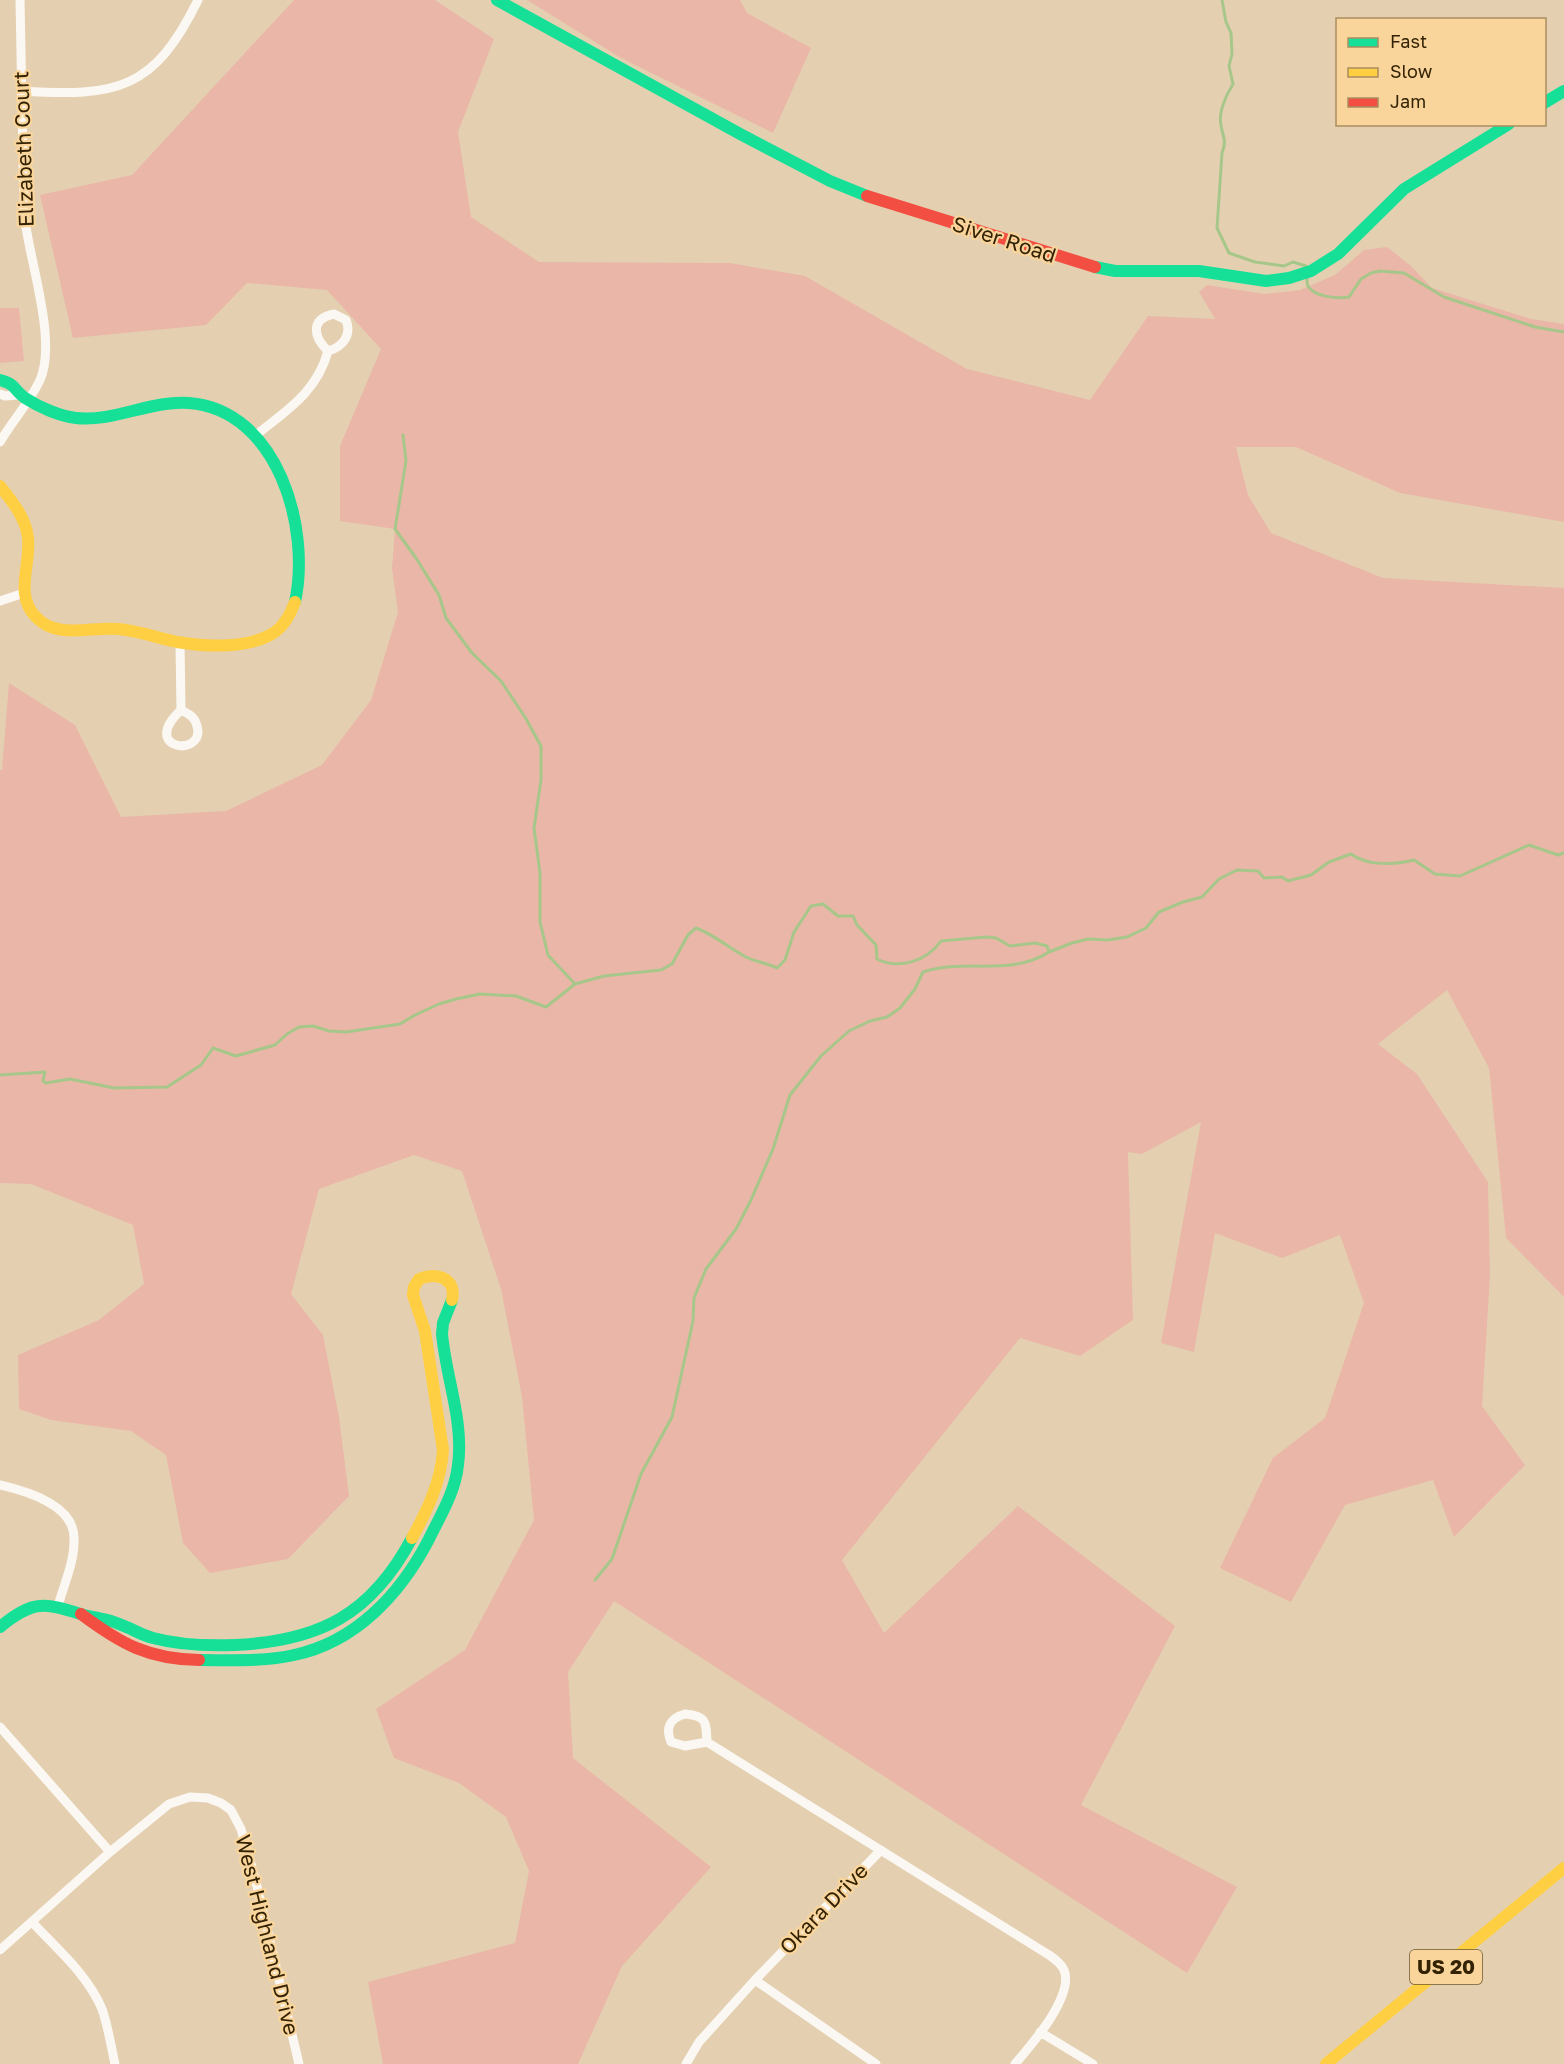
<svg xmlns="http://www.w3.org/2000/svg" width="1564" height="2064" font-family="'Golos Text',sans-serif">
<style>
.green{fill:#eab6a8}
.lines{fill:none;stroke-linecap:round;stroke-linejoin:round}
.stream{stroke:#a6c789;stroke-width:3}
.street{stroke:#fbf8f3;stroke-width:9}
.fast{stroke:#16e098;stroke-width:12}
.slow{stroke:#ffcf43;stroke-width:12}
.jam{stroke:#f24e42;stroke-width:12}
.labels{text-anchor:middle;stroke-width:4.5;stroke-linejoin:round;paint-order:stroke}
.shield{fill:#f9d59c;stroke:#6e5831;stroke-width:1.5}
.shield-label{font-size:20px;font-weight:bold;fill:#332203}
.street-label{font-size:21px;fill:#332203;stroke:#f9d59c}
</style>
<rect width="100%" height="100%" fill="#e4d0b1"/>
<path class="green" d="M294,0H435L494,39L458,132L471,217L539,262L730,263L805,276L967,369L1090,400L1148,316L1215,319L1199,292L1207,285L1265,294L1300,290L1335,275L1364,250L1387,247L1411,266L1432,288L1531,319L1564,324V522L1400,493L1296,447H1236L1248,495L1271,533L1383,578L1564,588V1297L1506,1238L1489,1068L1447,990L1378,1044L1417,1074L1488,1182L1490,1276L1482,1406L1525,1465L1454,1537L1433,1480L1345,1505L1291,1602L1220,1568L1273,1458L1325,1418L1364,1303L1340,1235L1282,1258L1215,1233L1194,1352L1161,1343L1201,1122L1142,1154L1128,1152L1133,1320L1080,1356L1020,1338L842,1560L884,1633L1018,1506L1175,1626L1081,1805L1237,1887L1187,1973L614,1601L568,1672L573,1758L711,1867L622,1966L578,2064H383L368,1982L515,1943L529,1871L506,1817L459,1783L394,1758L376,1709L465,1650L534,1520L522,1397L501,1289L462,1171L414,1155L319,1189L291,1294L323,1335L339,1417L349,1496L288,1559L210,1573L183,1543L166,1455L131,1431L51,1420L19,1409L18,1355L99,1320L144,1284L133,1225L31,1184L0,1183V770H2L9,683L75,725L121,817L226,811L322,765L371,700L398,612L392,569L395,529L340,521V446L381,349L327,290L247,283L206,325L73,338L40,195L132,175Z
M527,0H740L747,13L811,48L773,133L621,58Z
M0,308H19L24,361L0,363Z"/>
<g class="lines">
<path class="stream" d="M1222,0L1226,22L1231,33L1232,54L1229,66L1233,84C1226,95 1218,113 1221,125C1223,139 1227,139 1222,153L1217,228L1229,253L1255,262L1284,266L1293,262L1306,266V270
M1307,276C1307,278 1307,285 1308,286C1314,297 1338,299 1349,297L1361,279L1371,273L1380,271L1404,273L1444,297L1535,327L1564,332
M403,435L406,461L395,529L416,558L439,595L446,618L472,653L501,681L525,717L541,746V780L534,828L540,873V922L548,955L575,984
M0,1075L45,1072L43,1081L46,1083L70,1079L114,1088L167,1087L201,1065L213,1048L236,1056L275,1045L287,1034L299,1027L313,1026L329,1031L346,1032L400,1024L415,1015L439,1004L456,999L480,994L516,996L546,1007L575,984L604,976L661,970L672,964L688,935L696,928C715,935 729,948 746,957C753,961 767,963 777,968L785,960L794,932L811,906L823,904L838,916H853L857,925L876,945L877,959C899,970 927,961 941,941L986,937L996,938L1010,946L1035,943L1047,946L1049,952L1072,943L1088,939L1108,940L1127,937L1146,928L1159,912L1183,902L1202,897L1219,879L1237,870L1258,871L1264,878L1282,877L1288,881L1311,875L1329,862L1351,854C1367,866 1394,865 1414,860L1435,874L1460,876L1529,845L1558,855L1564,853
M595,1580L612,1559L641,1474L672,1417L693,1321L694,1298L706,1269L736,1229L751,1200L773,1149L790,1095L821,1056L849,1031L870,1021L887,1017L900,1008L915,989L923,972C965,958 1010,977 1049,952"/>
<path class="street" d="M22,91C117,97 154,90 198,0
M334,314L346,320C352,335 343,347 328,351C313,337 310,319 334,314Z
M0,394L5,396L19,395
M256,435C287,410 317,392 328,351
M0,442C12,421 30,402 40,380C58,340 28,257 24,213L20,0
M0,601L24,593
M180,643L181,710
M181,710C189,714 195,717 197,726C206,758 138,750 181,710Z
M0,1485C26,1491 74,1505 74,1538C75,1561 64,1584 58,1606
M685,1714C707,1716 706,1722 707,1742L685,1746L671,1742C665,1728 670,1718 685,1714Z
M0,1727L110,1852
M707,1742L1049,1955C1056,1960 1063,1965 1065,1973C1071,2000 1032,2044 1015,2064
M32,1922C57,1949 88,1975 102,2009C108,2026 111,2046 115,2064
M0,1950L110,1852L169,1804L190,1797L208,1798L221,1803L231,1810L241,1829L255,1878L299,2064
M755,1980L876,2064
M1040,2032L1093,2064
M686,2064L699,2042L755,1980L881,1850"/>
<path class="fast" d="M497,0L742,135L830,181L867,196
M1544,103L1564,91
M1095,267L1115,271H1199L1266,281L1289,278L1311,271L1338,254L1404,189L1509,124
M0,380C16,384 13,389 25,398C39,407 59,416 76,418C115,422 151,400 189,403C278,410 311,528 295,602
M0,1627C34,1599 45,1603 84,1615C96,1618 108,1619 119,1624C131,1628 141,1635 153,1638C179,1645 208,1646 235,1645C319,1641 371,1615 412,1538
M199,1660C230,1660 263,1662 294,1655C356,1642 400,1594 428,1541C440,1516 455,1493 458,1465C464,1421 446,1378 442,1334L443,1323L452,1300"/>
<path class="slow" d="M0,486C12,501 26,518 28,538C31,565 14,595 36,617C57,640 91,626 119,629C139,631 158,638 177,642C206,647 250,649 275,632C286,624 291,613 295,602
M412,1538C427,1511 441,1482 443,1450L425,1331L413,1295L414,1287L419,1279C437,1272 457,1278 452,1300
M1326,2064L1564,1868"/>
<path class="jam" d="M867,196L1095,267
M81,1614C121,1644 148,1659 199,1660"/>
</g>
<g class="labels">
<rect class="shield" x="1410" y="1950" width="72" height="34" rx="4.5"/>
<g class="shield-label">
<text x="1446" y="1974">US 20</text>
</g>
<g class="street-label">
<text transform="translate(24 149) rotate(-92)" y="7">Elizabeth Court</text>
<text transform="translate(1004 240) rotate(18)" y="7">Siver Road</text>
<text transform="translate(824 1909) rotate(-46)" y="7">Okara Drive</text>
<text transform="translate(267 1935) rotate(76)" y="7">West Highland Drive</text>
</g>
</g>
<rect x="1336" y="18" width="210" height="108" fill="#f9d59c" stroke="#aa8d5f" stroke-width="1.5"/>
<rect x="1348" y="38" width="30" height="9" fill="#16e098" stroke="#aa8d5f" stroke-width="1.5"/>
<text x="1390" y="48" font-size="18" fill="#332203">Fast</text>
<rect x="1348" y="68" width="30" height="9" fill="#ffcf43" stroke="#aa8d5f" stroke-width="1.5"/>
<text x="1390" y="78" font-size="18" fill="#332203">Slow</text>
<rect x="1348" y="98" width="30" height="9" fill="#f24e42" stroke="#aa8d5f" stroke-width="1.5"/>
<text x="1390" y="108" font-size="18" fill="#332203">Jam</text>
</svg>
